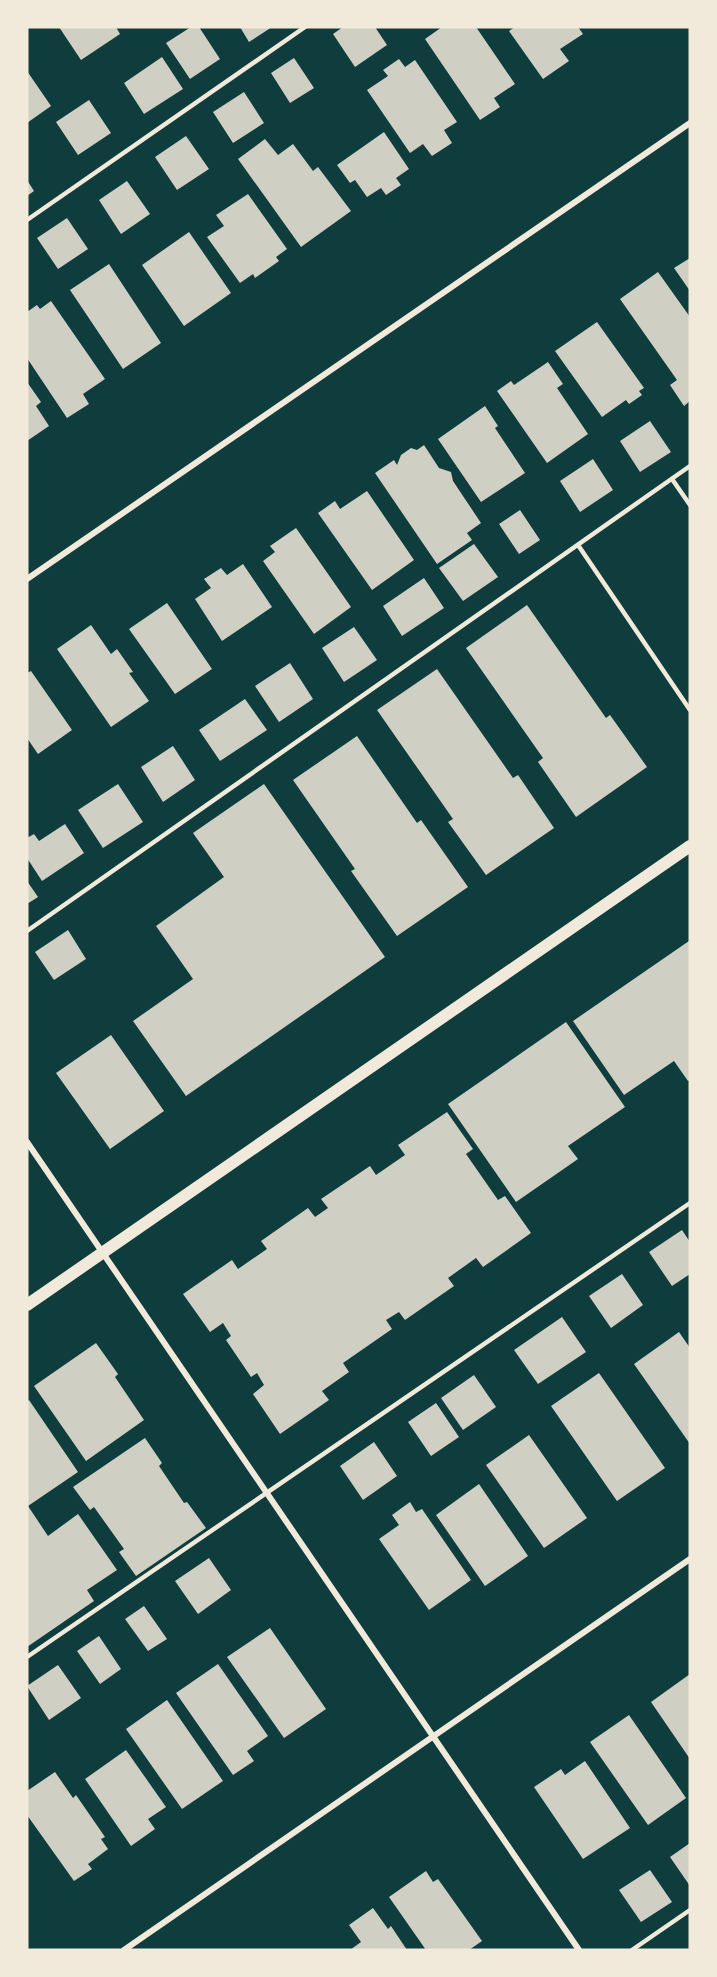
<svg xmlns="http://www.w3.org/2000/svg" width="717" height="1977" font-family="Rubik,sans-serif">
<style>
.building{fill:#cfcfc3}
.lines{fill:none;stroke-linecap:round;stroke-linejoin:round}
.service{stroke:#f1e9da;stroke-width:4.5}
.minor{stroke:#f1e9da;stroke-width:6}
.secondary{stroke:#f1e9da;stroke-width:12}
</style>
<rect width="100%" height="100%" fill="#0f3d3e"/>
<path class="building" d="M59,27H116L120,34L81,60Z
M191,27H199L220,59L190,79L166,43Z
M240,27H272L249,42Z
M343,27H375L387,45L355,67L333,34Z
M442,27H476L515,84L494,98L500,107L480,120L425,39Z
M515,27H578L583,34L560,49L569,61L543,79L509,31Z
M162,57L183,89L144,114L124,83Z
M294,58L314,88L290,103L271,73Z
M399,59L405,67L415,60L457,122L444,130L452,143L432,156L423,144L410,153L367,90L388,76L383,70Z
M27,71L51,106L27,123Z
M244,92L264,123L233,143L213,112Z
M89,100L111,133L78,155L56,122Z
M384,132L409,169L396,178L401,185L386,195L381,188L367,197L355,180L350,183L337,165Z
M186,136L209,169L177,190L155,157Z
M265,139L278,155L293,144L313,171L318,167L351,211L301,247L238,159Z
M27,180L34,191L27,196Z
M127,181L150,214L121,234L99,200Z
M248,194L287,249L276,257L279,261L255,278L253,274L240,283L207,237L224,226L216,215Z
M67,218L88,249L58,269L37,238Z
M189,232L231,293L184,326L142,265Z
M690,258V291L674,268Z
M109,264L161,343L123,369L70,290Z
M658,272L690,317V401L684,406L670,385L677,380L620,299Z
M51,301L105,379L83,394L89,404L67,418L27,358V312L37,305L40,309Z
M597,322L644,388L639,391L642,395L629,404L626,400L602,417L555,351Z
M548,362L563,384L557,388L588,434L547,463L497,391L511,381L514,385Z
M27,382L41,402L36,406L49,426L27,441Z
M485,406L498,426L495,428L525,473L481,502L438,439Z
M650,421L671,452L640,472L620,441Z
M424,445L439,468L451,472L453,481L481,523L467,533L472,540L437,564L375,473L394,460L397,465L401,455L411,448L417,450Z
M593,459L613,490L580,512L560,481Z
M367,491L414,560L372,590L318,513L335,501L340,509Z
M520,510L540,540L519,554L499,524Z
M296,528L351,607L314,634L263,561L275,552L270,546Z
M474,544L498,577L463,601L439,568Z
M243,564L272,607L222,641L195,599L211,588L204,579L221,568L227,575Z
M424,578L444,608L402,636L383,606Z
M167,603L212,669L175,694L129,629Z
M527,605L606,718L610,715L647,767L576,817L538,762L543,758L466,648Z
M91,625L111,654L117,649L133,672L129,673L149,701L111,727L57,649Z
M354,627L377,660L344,682L322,648Z
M290,663L313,699L279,722L255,686Z
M437,669L513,778L518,775L554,828L486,875L448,822L453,819L377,710Z
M31,671L72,730L38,754L27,738V673Z
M245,699L267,730L220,761L199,730Z
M357,736L417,823L421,820L468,887L397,936L351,871L355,869L293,780Z
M173,746L195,780L163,802L141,767Z
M118,784L143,822L103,848L78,810Z
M264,784L385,957L186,1096L133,1021L193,979L156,926L224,877L193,833Z
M65,824L84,853L42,881L27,858V838L34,834L39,841Z
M27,881L38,897L27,904Z
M68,930L86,959L54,980L35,952Z
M689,941L690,943V1080L688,1081L674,1061L624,1095L573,1021Z
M566,1022L625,1107L568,1146L578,1159L516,1202L448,1104Z
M111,1035L164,1111L110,1149L56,1073Z
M447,1112L473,1149L466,1154L498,1200L505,1196L531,1233L483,1267L476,1258L448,1278L454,1286L405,1320L399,1312L386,1320L392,1329L343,1363L349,1372L322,1391L329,1400L280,1434L253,1394L264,1385L257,1373L251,1377L226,1340L231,1336L223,1323L210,1332L183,1294L232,1260L238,1269L267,1249L261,1241L308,1208L315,1217L328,1208L321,1199L370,1166L376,1175L405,1155L398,1145Z
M682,1230L690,1242V1274L672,1286L649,1252Z
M622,1274L643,1305L611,1328L589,1296Z
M562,1317L586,1352L538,1384L514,1350Z
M679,1332L690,1348V1444L634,1364Z
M96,1343L118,1374L115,1377L144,1420L86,1461L34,1386Z
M599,1373L665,1468L617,1501L551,1406Z
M474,1375L496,1407L463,1430L441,1398Z
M29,1400L78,1472L28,1506L48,1536L78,1514L117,1570L87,1590L94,1601L27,1647V1402Z
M436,1403L459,1437L431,1456L408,1422Z
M529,1435L587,1518L544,1548L486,1465Z
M145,1438L162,1463L159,1466L184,1503L187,1502L206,1528L136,1576L119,1552L124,1549L94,1507L90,1510L73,1487Z
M374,1442L397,1476L363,1500L340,1466Z
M479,1484L528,1556L485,1586L436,1515Z
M410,1502L416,1512L422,1509L471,1580L429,1610L379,1539L399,1525L392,1515Z
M209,1558L231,1590L198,1614L175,1581Z
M144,1606L167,1639L148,1651L125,1619Z
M270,1628L326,1709L284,1738L227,1657Z
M99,1636L121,1669L100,1684L77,1651Z
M218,1664L268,1736L247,1751L254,1761L233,1775L176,1693Z
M58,1665L81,1698L49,1720L27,1686Z
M690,1674V1759L651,1702Z
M167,1700L223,1781L182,1809L126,1729Z
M629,1715L686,1798L648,1825L590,1742Z
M126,1750L166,1807L148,1819L155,1829L131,1846L85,1779Z
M585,1761L630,1828L583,1859L534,1787L561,1769L565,1775Z
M55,1772L73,1798L76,1795L105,1837L101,1839L108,1849L88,1864L92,1869L74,1881L27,1815V1791Z
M690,1843V1886L670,1857Z
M650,1870L672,1902L641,1922L619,1890Z
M426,1871L433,1882L438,1879L482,1941L469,1950H426L389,1897Z
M373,1908L388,1929L391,1926L407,1950H350L361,1942L349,1925Z"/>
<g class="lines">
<path class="service" d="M27,220L305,27
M672,479L690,505
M578,545L690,710
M27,931L690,466
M27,1657L690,1203
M632,1950L690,1910"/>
<path class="minor" d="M27,579L690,123
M27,1142L579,1950
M124,1950L690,1559"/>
<path class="secondary" d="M27,1305L690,846"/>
</g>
<rect width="717" height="1977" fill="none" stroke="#f1e9da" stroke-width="57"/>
</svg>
